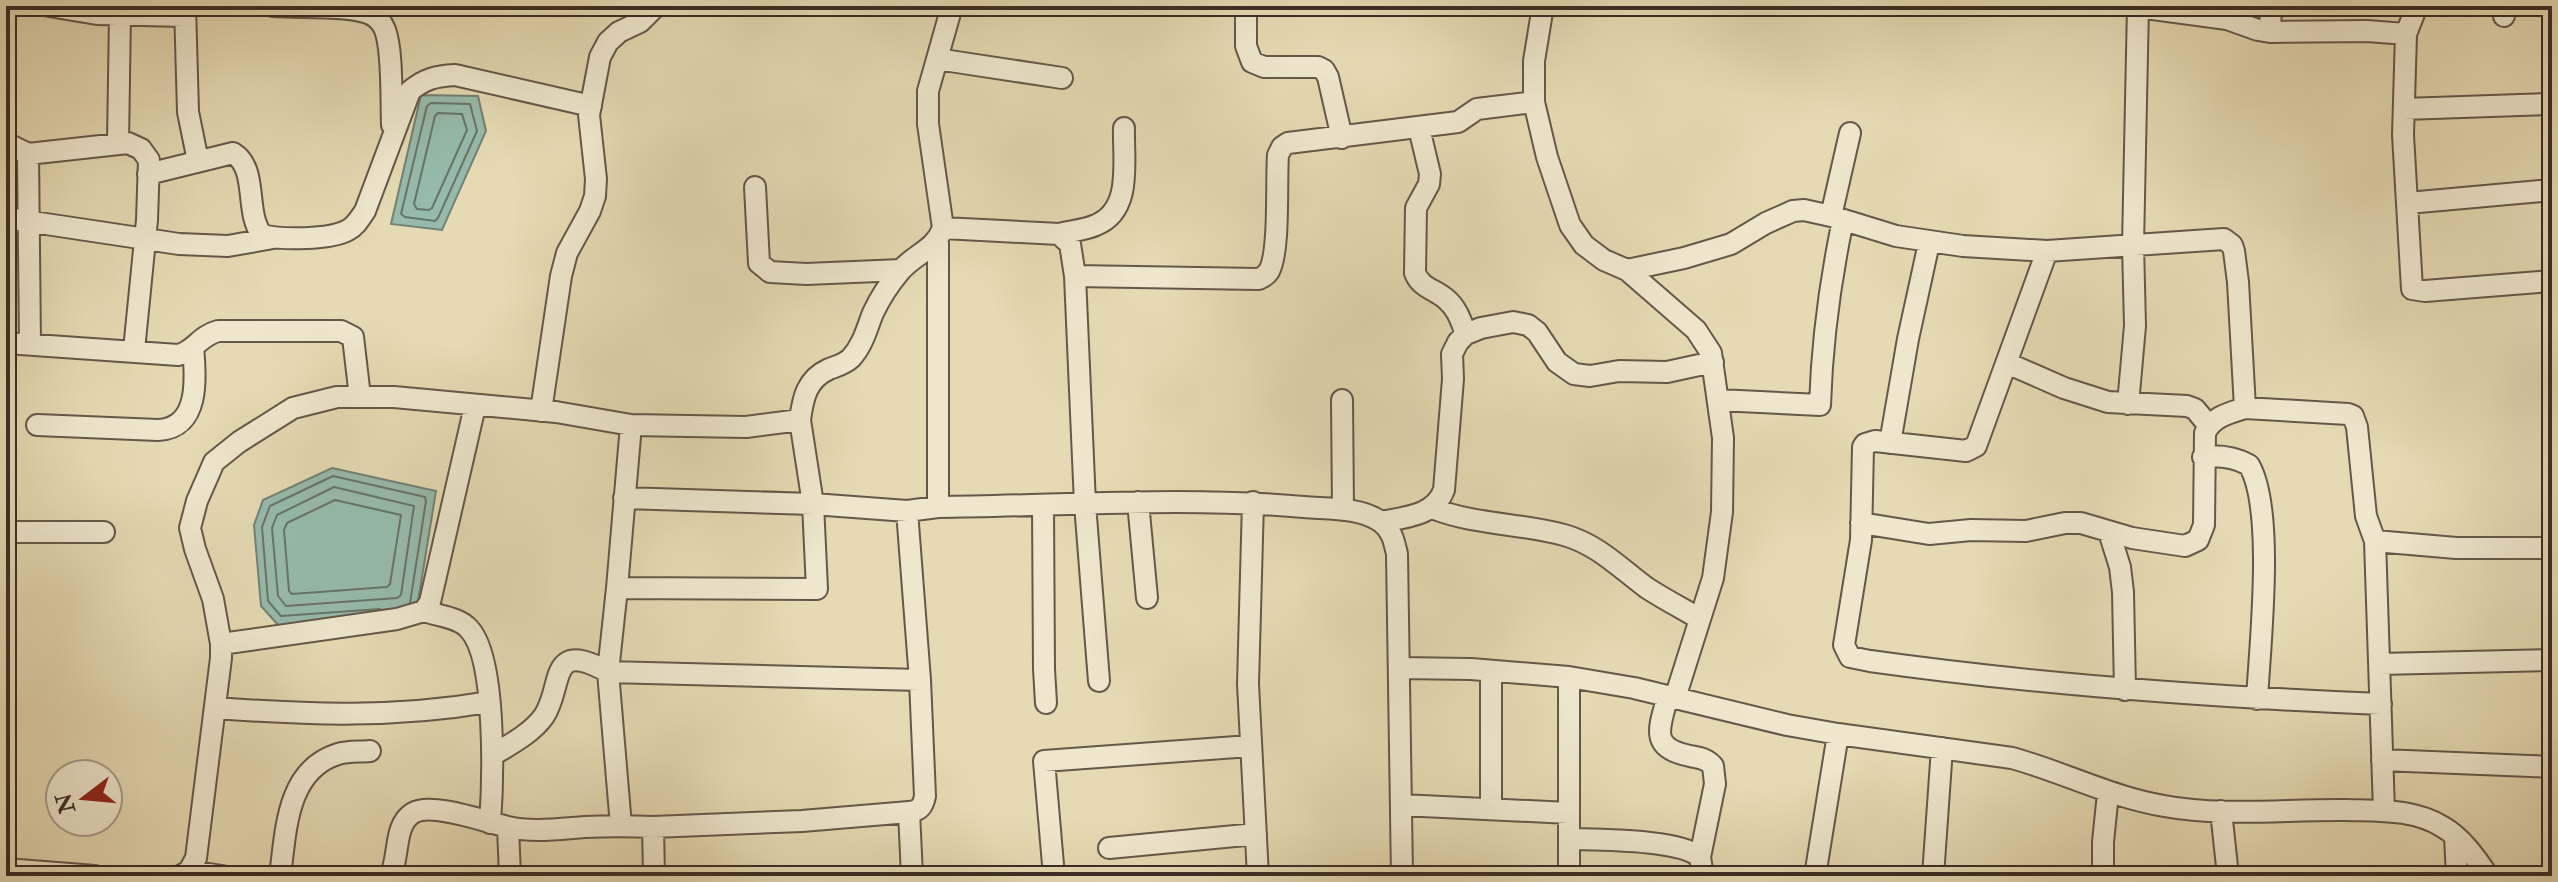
<svg xmlns="http://www.w3.org/2000/svg" width="2558" height="882" font-family="'IM FELL Double Pica',serif">
<style>
.water{fill:#96bbab;stroke:#718276;stroke-width:2}
.lines{fill:none;stroke-linecap:round;stroke-linejoin:round}
.shore{stroke:#687469;stroke-width:2}
.minor-casing{stroke:#65584a;stroke-width:24}
.minor{stroke:#eee7ce;stroke-width:20}
</style>
<rect width="100%" height="100%" fill="#e5dab3"/>
<filter id="stains"><feTurbulence type="fractalNoise" baseFrequency=".0025" numOctaves="4"/><feColorMatrix values="0 0 0 0 .2 0 0 0 0 .09 0 0 0 0 .02 0 0 0 .5 -.17"/></filter>
<radialGradient id="worn" r=".72"><stop offset=".6" stop-color="#630" stop-opacity="0"/><stop offset="1" stop-color="#630" stop-opacity=".3"/></radialGradient>
<path class="water" d="M421,95L478,96L486,131L442,230L391,224Z
M332,468L436,491L416,614L279,626L261,606L254,525L263,500Z"/>
<g class="lines">
<path class="shore" d="M431,103L470,104L477,131L438,218L435,221L405,217L401,214L427,106Z
M438,113L462,114L467,130L432,208L429,210L417,209L414,204L435,116Z
M334,487L414,506L401,595L397,598L286,606L278,596L272,528L277,515Z
M335,500L401,515L390,584L387,587L292,594L289,591L284,530L287,523Z
M380,609L281,616L268,601L262,527L270,506L333,476L425,497L426,501L410,603"/>
<g class="minor-casing">
<path id="minor" d="M49,6L97,14L185,16
M185,6L188,112L198,161
M273,6C298,8 348,5 368,13C376,16 382,22 385,30C393,50 391,102 392,125
M1246,6V46L1252,62L1264,67H1318L1324,70L1328,77L1342,138
M1543,6L1534,61V102L1547,157L1570,225L1584,245L1604,260L1627,270L1684,258L1731,244L1766,223L1793,211L1804,210L1831,216L1896,236L1963,246L2047,251L2224,239L2232,245L2234,251L2238,282L2245,408L2348,414L2353,416L2357,427L2366,516L2375,541
M2503,6L2504,16
M2138,7L2227,19L2258,30L2270,32L2367,31L2406,34L2403,135L2412,289L2425,291L2552,281
M2270,32L2271,6
M2406,34L2417,6
M937,59L1062,78
M2404,109L2552,104
M1419,128L1430,174L1429,184L1416,208L1415,273C1421,288 1434,289 1446,299C1457,308 1461,321 1466,334
M6,143L28,154L30,344
M118,143L120,14
M28,154L128,143L141,149L149,160L147,220L134,350
M148,174L233,153C259,169 244,212 262,235C281,240 330,240 348,230C356,226 360,218 365,211L410,91C424,79 436,76 455,75L591,106
M755,187L759,263L770,272L806,274L901,270
M2408,203L2552,190
M1831,216L1850,133
M6,218L179,244L228,246L273,238
M943,228L1059,234L1070,244L1075,276L1085,504L1099,681
M1059,234C1071,231 1085,230 1096,225C1133,210 1123,161 1124,128
M2047,251L1976,446L1966,451L1875,441L1865,444L1863,447L1861,540L1844,645L1850,657L1870,661C2041,685 2208,697 2381,704
M1627,270L1696,330L1711,353L1723,438L1722,512L1713,578L1675,698
M1075,276L1259,279C1264,276 1266,276 1269,271C1280,252 1276,181 1278,155L1282,147L1288,143L1458,122L1477,109L1534,102
M6,343L178,355C195,351 199,336 218,331H341L353,337L360,397
M2007,363L2064,388L2108,402L2187,406L2195,409L2209,426
M1342,400L1343,510
M1719,400L1820,405C1822,342 1830,282 1843,220
M2128,404L2135,326L2133,245L2138,6
M541,411L561,276L567,253L590,211L595,196L596,179L589,115L600,57L608,42L619,32L640,22L656,6
M800,420C803,397 807,379 829,369C837,366 845,364 851,358C863,345 867,328 873,313C880,298 890,283 900,271C916,253 935,250 943,228L928,124V91L952,6
M37,425L158,430C200,428 196,378 193,347
M1890,443L1908,339L1929,243
M2203,457C2220,455 2234,457 2249,465C2275,509 2260,644 2257,699
M624,498L813,504L817,589L617,588L631,425
M1138,502L1147,598
M1253,502L1248,684L1258,876
M1043,506L1044,669L1046,703
M938,507V242
M1432,508C1474,525 1520,523 1564,535C1597,544 1620,568 1647,588C1664,599 1683,609 1700,619
M1381,522C1406,517 1434,516 1444,490L1453,379L1452,354L1458,342L1466,334L1481,328L1513,322L1528,325L1537,332L1557,362L1574,374L1590,376L1619,371L1667,372L1713,362
M1861,523L1929,534L1971,530L2026,531L2065,523H2081L2132,538L2185,546L2198,540L2204,525L2205,433C2212,417 2229,413 2245,408
M6,532H104
M2109,532L2120,567L2123,592L2125,690
M617,588L608,672L621,826
M424,611C438,616 459,617 469,629C497,658 493,783 490,823
M221,644L397,619L424,611L430,602L475,406
M2380,664L2552,660
M1399,668L1471,669L1569,677L1634,688L1787,725L1838,734L2012,758C2063,772 2111,797 2164,806C2223,817 2287,809 2347,810C2380,811 2414,809 2443,827C2462,838 2476,858 2488,876
M1491,671V809
M1569,677V876
M1668,696C1659,728 1649,748 1690,756C1699,758 1706,758 1713,766L1715,784L1700,857
M216,708C310,715 395,718 489,702
M493,755C511,744 532,733 544,716C564,686 547,638 608,672L920,680
M2382,760L2552,767
M1401,805L1569,813
M2221,811L2228,876
M2384,811L2375,541L2456,548H2552
M909,812L912,876
M508,827L510,876
M2455,836L2457,876
M1569,839C1598,840 1679,839 1700,857L1703,876
M1109,848L1256,834
M6,869L95,876
M189,871L222,876
M180,876L189,871L196,858L221,658V644L213,599L195,549L190,528L197,501L214,462L239,442L293,408L337,397H394L556,412L631,425L746,427L800,420L813,504L907,511L938,507C1060,506 1182,496 1304,507C1328,509 1361,507 1381,522C1392,530 1394,541 1397,554L1402,876
M280,876C286,832 286,770 338,754C348,751 360,752 370,751
M390,876C400,858 393,825 413,813C431,802 483,821 504,826C530,833 558,829 584,827C607,826 630,826 653,827
M654,876L653,827L802,821L909,812C919,811 923,807 925,796L920,680L907,511
M1054,876L1044,761L1250,746
M1815,876L1838,734
M1933,876L1942,748
M2103,876V842L2108,793"/>
</g>
<use href="#minor" class="minor"/>
</g>
<rect width="2558" height="882" fill="none" stroke="#e5dab3" stroke-width="32"/>
<rect x="8" y="8" width="2542" height="866" fill="none" stroke="#3a2d27" stroke-width="4"/>
<rect x="16" y="16" width="2526" height="850" fill="none" stroke="#3a2d27" stroke-width="2"/>
<g transform="translate(84 798) rotate(254)"><circle r="38" fill="#eee7ce" stroke="#a69d8b" stroke-width="2"/>
<path d="M0-6L14 30L0 20L-14 30Z" fill="#8f2418"/>
<text y="-12" font-size="22" font-weight="bold" text-anchor="middle" fill="#3a2d27">N</text>
</g>
<rect width="100%" height="100%" filter="url(#stains)"/>
<rect width="100%" height="100%" fill="url(#worn)"/>
</svg>
